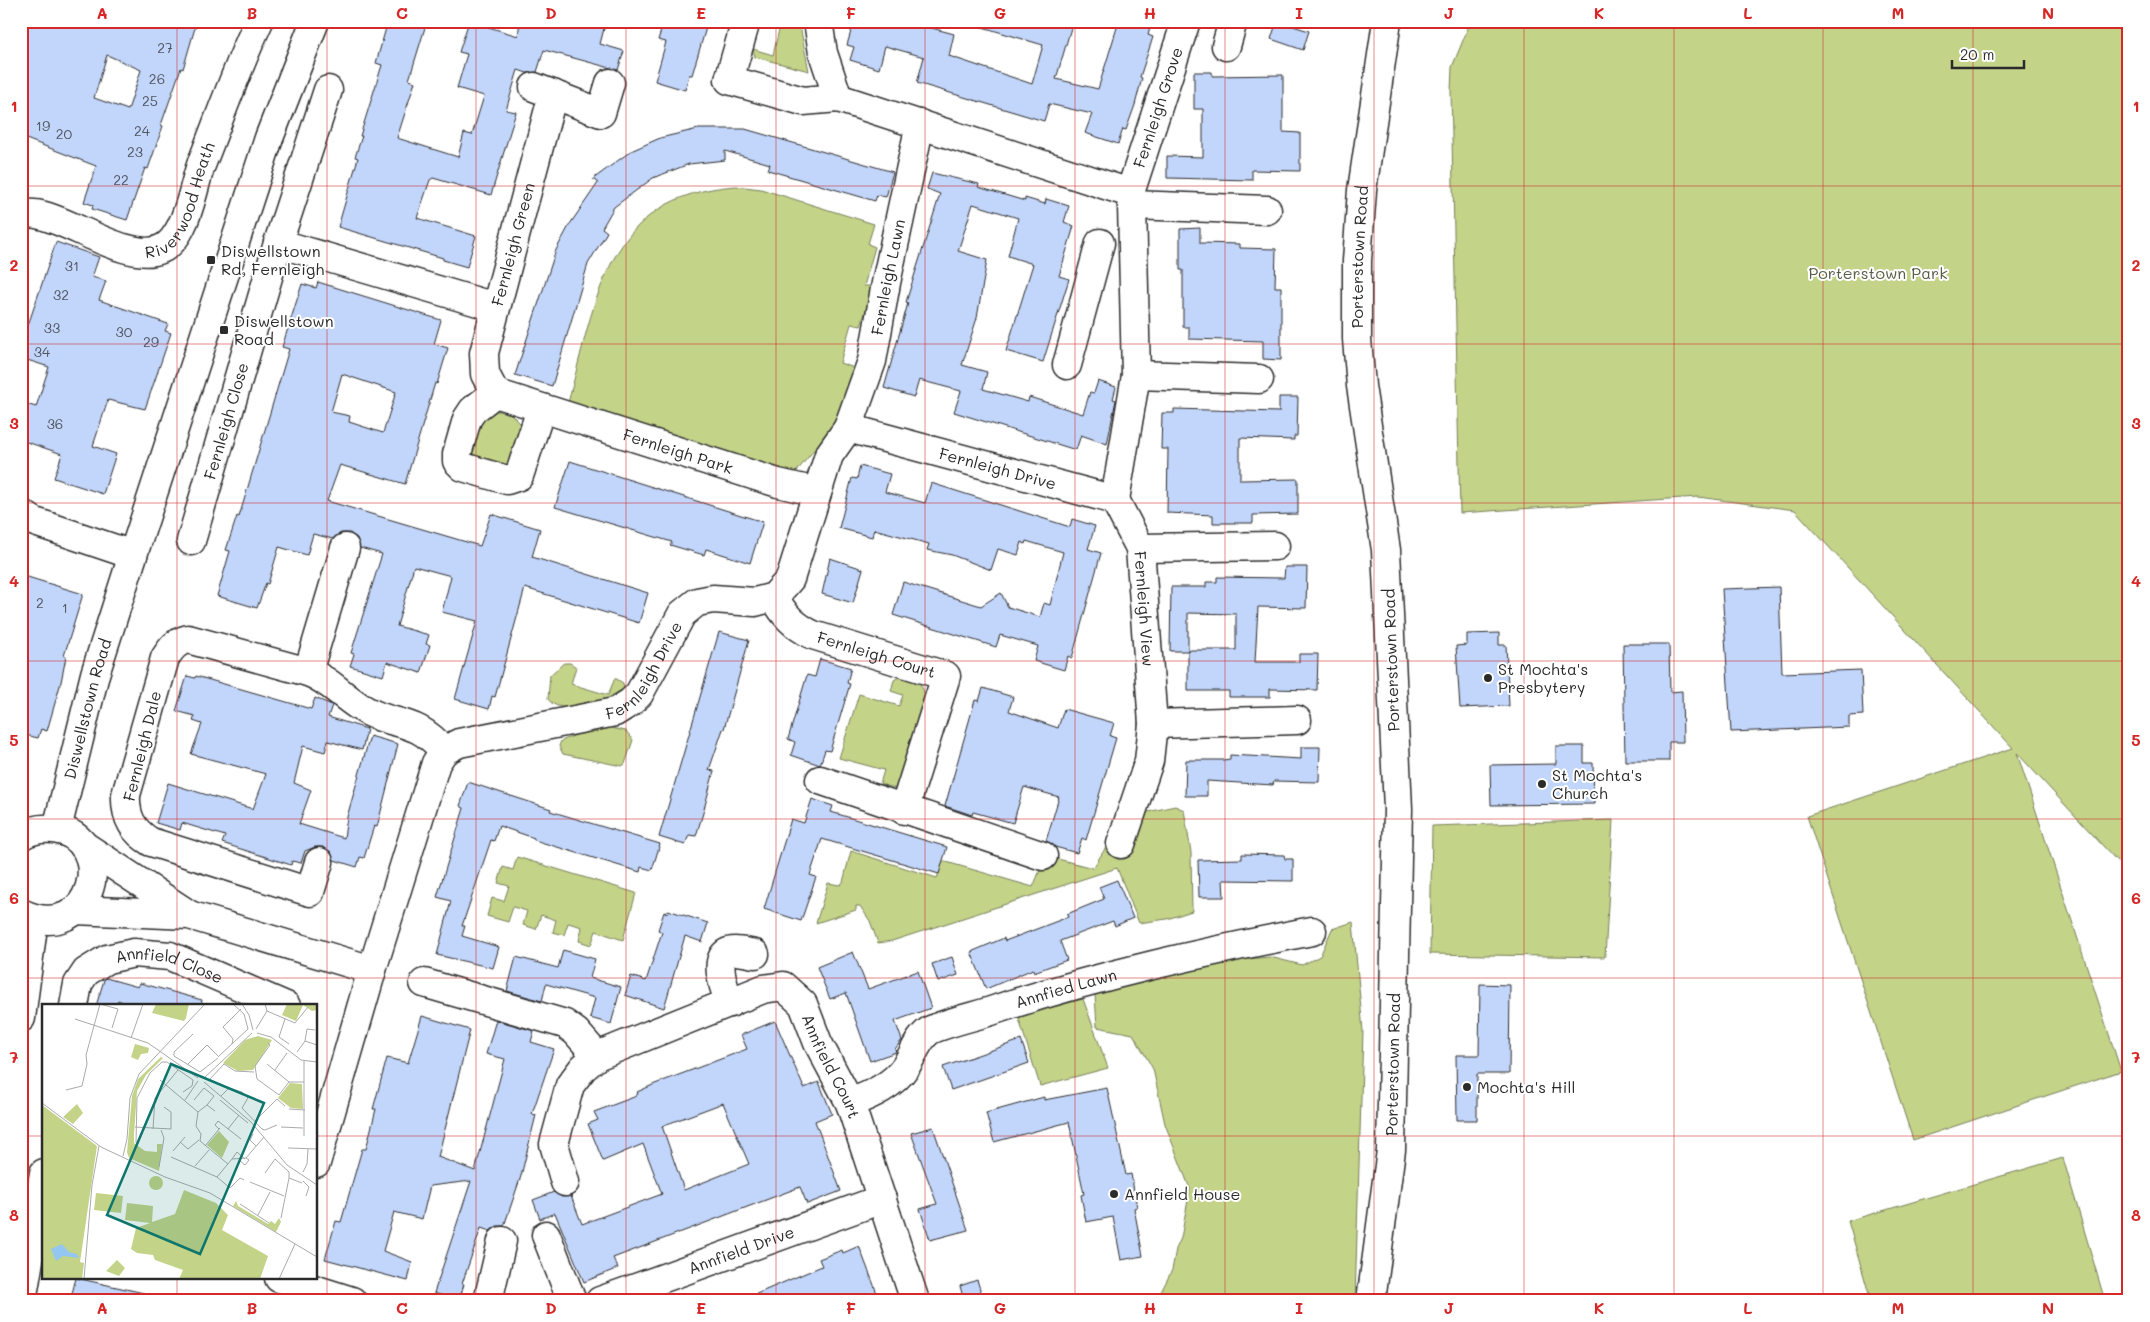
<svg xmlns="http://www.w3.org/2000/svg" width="2150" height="1322" font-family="Mali,sans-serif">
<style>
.green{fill:#c3d388;stroke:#777f5a}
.building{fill:#c2d5fb;stroke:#2b2b2b;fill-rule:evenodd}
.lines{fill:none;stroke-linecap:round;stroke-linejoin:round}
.minor-casing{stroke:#2b2b2b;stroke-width:31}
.minor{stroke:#fff;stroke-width:28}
.grid{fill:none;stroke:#d62828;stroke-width:1;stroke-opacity:0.55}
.poi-dot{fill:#2b2b2b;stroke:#fff;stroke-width:2}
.labels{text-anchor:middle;stroke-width:4;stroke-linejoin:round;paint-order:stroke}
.number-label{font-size:14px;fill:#51565f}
.street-label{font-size:16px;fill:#2b2b2b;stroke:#fff}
.poi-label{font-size:16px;fill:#2b2b2b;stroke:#fff;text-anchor:start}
.park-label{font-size:16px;fill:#595d47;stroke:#fff}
.inset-road{fill:none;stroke:#aaa;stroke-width:1}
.view{fill:#0f766e;fill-opacity:0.15;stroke:#0f766e;stroke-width:2.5}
.inset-edge{fill:none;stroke:#2b2b2b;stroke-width:2.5}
.neatline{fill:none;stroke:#d62828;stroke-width:2}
.grid-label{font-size:16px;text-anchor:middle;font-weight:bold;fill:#d62828}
</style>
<rect width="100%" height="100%" fill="#fff"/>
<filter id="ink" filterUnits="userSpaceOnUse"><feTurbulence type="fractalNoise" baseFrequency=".02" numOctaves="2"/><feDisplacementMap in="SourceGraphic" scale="10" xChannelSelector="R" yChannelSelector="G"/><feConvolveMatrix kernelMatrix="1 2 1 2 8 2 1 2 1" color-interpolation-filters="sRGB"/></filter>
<g filter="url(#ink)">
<path class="green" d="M781,21H799L809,71L755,57L753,49L773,55Z
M1471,21H2129V874L2017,753L2121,1071L1913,1140L1807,816L2013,748L1795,510L1698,497L1460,513L1451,91L1452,67Z
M736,186L761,189L874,224L868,244L875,247L864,286H873L861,326L851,324L840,363L863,371L843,422L822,440L793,476L568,403C596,299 606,195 736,186Z
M494,410L511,414L522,425L508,472L470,461L477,423Z
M564,663H570L576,667L571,684L608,695L615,678L623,683L624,688L618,697C601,701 560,717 548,699L550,675Z
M902,675C915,678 923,683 925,697L898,789L880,784L884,770L839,758L859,694L899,706L903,695L891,691L894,680Z
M611,728L626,731L633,740L625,764L622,766L563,754L559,746L561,741L576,735Z
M1175,806L1184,810L1191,852L1192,911L1167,919L1139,923L1117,868L892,941L878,943L870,921L860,906H856V910L816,923L828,883L840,885L843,882L851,851L937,878L943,861L1033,887L1046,856L1093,868L1125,817Z
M1613,820L1605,957L1430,954L1432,826Z
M517,857L636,893L623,940L596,931L591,945L579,941L582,927L568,923L564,935L553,932L556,920L541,915L536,929L523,925L527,911L513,907L508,922L487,916L492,898L504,901L509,886L498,883L503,867L513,870Z
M1353,922L1363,1031L1355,1301H1160V1294L1172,1270L1176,1249L1181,1238L1190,1189L1165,1124L1153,1069L1133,1034L1097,1027L1095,995L1189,960L1225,961L1270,957L1302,965L1320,956L1332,929Z
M1083,999L1108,1068L1040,1086L1018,1016Z
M2063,1158L2105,1301H1871L1848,1221Z"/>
<path class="building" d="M21,21H197L183,69L181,68L161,125L163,126L148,169L145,168L127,220L92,209L93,205L84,202L96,166L21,137ZM107,55L141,70L128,110L94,98Z
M388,21H427L409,80L415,82L397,138L458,157L464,133L472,135L484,96L457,88L467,54L459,52L469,21L518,36L520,21H606L600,44L624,51L618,70L544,50L537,72L527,73L518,70L506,110L516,112L491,195L433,178L430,180L417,218L476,236L467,267L443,260V258L338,227L358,158L355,157L362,136H360L382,65L376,63Z
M664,21H708L692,75H689L685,90L655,81L666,42L658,40Z
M854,21H906L954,34L949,56L1032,84L1043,45L979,26L980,21H1073L1056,79L1098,89L1119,21H1152L1148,35L1153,37L1140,77L1142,78L1135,105L1126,130L1123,129L1118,144L1085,133L1092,114L1049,104L1044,121L917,83L924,57L885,46L879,69L850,60L854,47L847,45Z
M1277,21L1309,31L1303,50L1271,39Z
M1194,72H1212V76L1283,75V132L1300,133V171L1252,170V180L1167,178V156L1203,157V109H1194Z
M698,129H745L893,172L886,197L877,195L875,201L768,170L770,164L725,151V160L689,164L653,178L614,207L602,228L607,232L588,264L552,386L515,375L556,250L570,224L598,183L593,179L631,151L660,138Z
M932,173L979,184L978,187L1025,201V198L1045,204L1046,199L1069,206L1064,222L1074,226L1059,276L1069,279L1043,362L1006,351L1033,264L1008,256L1018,218L973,204L958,251L987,260L977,318L962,365L987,372L983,389L1028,402L1029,397L1083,414L1090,392L1094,393L1098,381L1116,387L1113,399L1116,400L1107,444L1081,435L1076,450L954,412L961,391L919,380L914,397L884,388L908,303L906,302L940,194L927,189Z
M1200,228V243L1240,244V248L1276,249L1275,287H1281V360L1263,359V341L1189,339V327H1183V270H1180V229Z
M56,242L99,257L92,277L106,281L99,300L168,324L165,331L171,333L145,409L108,400L93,446L116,454L103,494L54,478L62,454L21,440V418L26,404L36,407L49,367L21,358V346Z
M318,282L441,320L434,344L448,348L437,384L435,383L405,484L340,465L327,501L480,546L491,514L540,529L532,557L648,593L639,623L525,588L495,697L492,696L489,709L455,699L477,621L442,612L451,576L414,566L397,626L429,635L426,644L430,645L421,673L387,662L383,676L350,666L354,654L351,653L382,554L360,548L357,538L350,533H341L333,539L313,534L307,555L279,547L268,584L266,583L257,608L217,596L230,551L226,550L237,516L239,517L289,349L282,347L302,284L316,288ZM342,374L396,392L383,433L349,422L350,416L331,412Z
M1279,397H1298L1297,436H1294V440L1240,438V480L1298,479V514L1253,515V523H1213V515L1167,513L1168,449H1161L1162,413H1174V409L1279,412Z
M570,461L763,522L750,563L706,549L704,555L670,545L672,542L555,507Z
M860,466L890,474L885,492L925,503L931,483L1070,527L1072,519L1095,526L1088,549L1101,553L1072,658L1068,656L1064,670L1034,661L1038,646L1000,635L996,647L893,615L903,582L981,606L1001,593L1008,607L1040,617L1044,603L1050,605L1063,552L1026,541L1025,544L1022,542L1018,555L998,549L991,570L952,555L927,550L929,544L874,529L872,537L839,528L852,478L857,479Z
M830,558L863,569L853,603L822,594Z
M1285,567H1307L1306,608L1258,607L1255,662H1299V654H1318L1317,690L1270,689V697H1229V691H1188V650H1236V614L1188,613V651H1170L1171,587H1206V582H1217V577L1284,578Z
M21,575L83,594L64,656L66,657L61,682L47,731L41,729L38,738L21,734Z
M1779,587L1782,673L1861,670L1863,715L1849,716V727L1731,732L1722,589Z
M719,632L749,640L724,729H723L709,770L714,771L703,813L696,836L689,835L685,845L659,837Z
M1499,633V645H1506L1509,706L1460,708L1456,646L1467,645V634Z
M1623,644H1669L1670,692L1682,691L1683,742H1669V761H1625Z
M820,659L851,668L847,683L850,684L830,751L825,750L820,765L791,755L795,742L788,739L807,675L815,677Z
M187,676L195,678L196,676L311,709L315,698L332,705L328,717L367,729L362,750L328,741L325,752L303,746L294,783L311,790L299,824L344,838L347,817L370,736L398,744L377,827L374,826L364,858L360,857L357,867L334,860L331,852L323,847H315L305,851L301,863L292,861L291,865L222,843L225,836L182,823L180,830L156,823L168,783L253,809L266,774L191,754L202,724L193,721L195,716L176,711Z
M983,688L1013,697L1009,711L1058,728L1064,709L1114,723L1110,736L1116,738L1086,840L1082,838L1077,853L1055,847L1046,841L1059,797L1024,787L1013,823L973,812L972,815L945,806L975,700L979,701Z
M1556,746H1584V763H1593L1594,804L1491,805L1490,765L1556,764Z
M1301,747H1320L1319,782L1274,781L1273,785L1207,781V796H1185L1186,760H1223L1230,759V755L1301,759Z
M468,782L551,809L550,811L660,844L652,870L641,867L640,872L534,840V838L499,826L494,841L491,840L462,926H465L462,936L499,947L493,968L437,955L451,901L437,897L464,808L460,806Z
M812,799L833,806L831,812L947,847L939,874L822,839L810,875L816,877L801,921L764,909L791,819L804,823Z
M1242,854L1284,855L1285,859H1293V881L1223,880L1224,897H1199L1198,860L1242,859Z
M1117,880L1133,918L1115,926L1113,921L1060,941L1067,960L1034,972L1033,969L986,989L971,952L1004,938L1005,941L1068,917L1067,914L1104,899L1099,887Z
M668,910L708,923L702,942L685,936L664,1008L625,995L631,976L646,981L662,932L658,930L664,912L667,913Z
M563,950L595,959L590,978L621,987L611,1024L590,1018L595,998L546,984L542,1001L507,991L516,957L558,968Z
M853,952L868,989L918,971L931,1008L895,1021L902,1040L895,1049L896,1052L870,1061L846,993L830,999L817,967Z
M952,957L958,975L938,982L932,964Z
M106,978L138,987L140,983L202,1000L201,1006H132L118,1000L116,1006H96L104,980Z
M1480,984L1510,985L1509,1074H1477V1120H1457L1456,1055H1479Z
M422,1016L470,1030L438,1157L475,1171L505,1059L486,1054L496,1020L534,1031L531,1042L554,1049L532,1114L536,1115L521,1176L504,1226H497L490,1231L481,1228L462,1284H464L459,1301L434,1293L471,1181L430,1186L422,1219L394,1212L383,1251L412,1262L408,1281L325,1259L336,1221L341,1222L362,1149H366L376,1109H373L387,1058L408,1063Z
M775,1021L804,1088L819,1082L832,1114L815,1121L841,1191L807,1204L800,1187L613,1258L618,1268L584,1282L555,1213L540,1219L533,1200L554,1192L562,1197L571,1196L582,1224L662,1194L643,1144L603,1161L588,1124L598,1120L594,1112L634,1097L638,1094L637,1092L655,1084L747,1049L741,1035ZM723,1103L749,1164L684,1190L662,1126Z
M1021,1040L1029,1063L951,1090L943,1067Z
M1107,1088L1126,1175L1131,1174L1137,1207L1134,1208L1143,1256L1121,1260L1113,1217L1086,1222L1081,1195L1084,1194L1069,1122L994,1142L986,1113L1044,1097V1100Z
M933,1127L968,1230L930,1240L920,1209L937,1204L911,1133Z
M859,1246L880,1301H740L822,1266L819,1259L842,1250L843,1253Z
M76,1278L144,1293L143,1301H70Z
M977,1280L984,1301H964L960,1286Z"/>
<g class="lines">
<g class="minor-casing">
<g id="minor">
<path d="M746,21L729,80L803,101L838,98"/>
<path d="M818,21L823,53L838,98L1130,193"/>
<path d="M1226,46L1233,21"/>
<path d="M534,87L601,113L610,83"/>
<path id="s1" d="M1130,193L1186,21"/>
<path d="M1132,205L1267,210"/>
<path id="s2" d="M21,216C47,201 123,266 161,249C171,245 177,235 181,227C191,208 194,185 201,165C220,117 237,68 259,21"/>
<path d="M278,243L495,307"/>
<path d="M1067,365L1100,243"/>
<path d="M1136,375L1259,379"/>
<path id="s3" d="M495,393L778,483L817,492"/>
<path id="s4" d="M495,393L485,374L484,353L553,94"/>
<path d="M495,393L473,410L467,419L457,454V461L463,467L507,480L519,476L541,409"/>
<path id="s5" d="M848,428L1115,500"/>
<path id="s6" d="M1115,500L1140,548L1153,724L1149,761L1121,844"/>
<path d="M1115,500L1136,375L1132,205L1130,193"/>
<path d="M21,513L35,522L133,555"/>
<path id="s7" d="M191,541L278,243L328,90"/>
<path d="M345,548L308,672C329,680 341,695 360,707C392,728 414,715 444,751"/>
<path d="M1140,548L1275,546"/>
<path id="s8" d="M774,597C784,615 794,626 813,635L946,676L904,810"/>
<path d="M308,672L188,639C176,642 172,647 165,658L126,795C125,816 132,831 151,842L310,892L319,862"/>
<path d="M1153,724L1297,720"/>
<path d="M820,780L1043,856"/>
<path id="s9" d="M57,829L95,674L133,555L269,138L315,21"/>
<path d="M21,836C31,829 43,828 54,829C119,837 95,948 21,913"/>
<path d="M83,845L188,914"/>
<path d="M75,910L189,915L372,970"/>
<path d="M424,983L565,1024L576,1032L597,1056"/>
<path d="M730,1003C725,991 709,951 735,951C741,951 749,953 755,954"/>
<path id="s10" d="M74,1006L78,984L86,972L107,959L134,953L170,956L286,1006"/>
<path d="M21,1018L34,919"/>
<path id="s11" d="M850,1103C871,1095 894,1085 906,1066C913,1055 918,1039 929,1031C940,1024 980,1015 994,1010C1098,975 1205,952 1312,931"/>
<path id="s12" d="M316,1163L372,970L436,763L444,751L459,743L615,712L631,702L639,694L682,614L697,602L713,599L755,602L774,597L790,579L829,455L848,428L872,361L886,283L920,124"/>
<path id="s13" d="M565,1182L554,1144L570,1085L583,1068L597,1056L763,989L783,986L803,1004L818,1043L850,1103L915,1301"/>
<path d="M546,1235L572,1301"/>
<path d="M279,1278L352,1301"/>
<path d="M22,1301L44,1173"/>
<path d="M488,1301L502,1241"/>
<path id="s14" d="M600,1301L882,1199"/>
<path id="s15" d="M1371,1301L1391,1150L1398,809L1386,550L1361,386L1357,339V261L1362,190L1387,21"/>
</g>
</g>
<use href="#minor" class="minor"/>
</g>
</g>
<path class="grid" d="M177,21V1006M327,21V1301M476,21V1301M626,21V1301M776,21V1301M925,21V1301M1075,21V1301M1225,21V1301M1374,21V1301M1524,21V1301M1674,21V1301M1823,21V1301M1973,21V1301M21,186H2129M21,344H2129M21,503H2129M21,661H2129M21,819H2129M21,978H2129M21,1136H44M316,1136H2129M177,1278V1301"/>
<g class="poi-dot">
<rect x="206" y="255" width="10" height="10" rx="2.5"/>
<rect x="219" y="325" width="10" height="10" rx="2.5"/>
<circle cx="1488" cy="678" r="5"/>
<circle cx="1542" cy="784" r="5"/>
<circle cx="1467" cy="1087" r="5"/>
<circle cx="1114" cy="1194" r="5"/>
</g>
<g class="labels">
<g class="number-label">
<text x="165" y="53">27</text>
<text x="157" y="84">26</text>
<text x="150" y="106">25</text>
<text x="43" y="131">19</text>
<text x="142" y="136">24</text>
<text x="64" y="139">20</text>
<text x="135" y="157">23</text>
<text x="121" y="185">22</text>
<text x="72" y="271">31</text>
<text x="61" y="300">32</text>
<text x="52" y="333">33</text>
<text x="124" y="337">30</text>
<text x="151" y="347">29</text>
<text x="42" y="357">34</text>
<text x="55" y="429">36</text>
<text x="40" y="608">2</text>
<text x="65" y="613">1</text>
</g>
<g class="street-label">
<text dy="6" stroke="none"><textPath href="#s1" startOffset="90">Fernleigh Grove</textPath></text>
<text dy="6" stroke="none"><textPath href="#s2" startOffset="199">Riverwood Heath</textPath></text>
<text dy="6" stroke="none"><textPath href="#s4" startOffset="155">Fernleigh Green</textPath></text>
<text dy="6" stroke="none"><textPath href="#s15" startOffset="1048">Porterstown Road</textPath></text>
<text dy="6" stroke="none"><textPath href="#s12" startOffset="1170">Fernleigh Lawn</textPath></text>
<text dy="6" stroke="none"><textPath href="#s7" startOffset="125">Fernleigh Close</textPath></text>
<text dy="6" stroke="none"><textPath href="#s3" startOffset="192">Fernleigh Park</textPath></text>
<text dy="6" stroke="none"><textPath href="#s5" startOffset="155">Fernleigh Drive</textPath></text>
<text dy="6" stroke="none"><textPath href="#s6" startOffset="115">Fernleigh View</textPath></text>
<text dy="6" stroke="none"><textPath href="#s8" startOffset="122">Fernleigh Court</textPath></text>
<text transform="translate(1391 660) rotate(-92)" y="6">Porterstown Road</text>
<text dy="6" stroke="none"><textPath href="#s12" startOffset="659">Fernleigh Drive</textPath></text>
<text dy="6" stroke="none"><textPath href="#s9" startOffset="124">Diswellstown Road</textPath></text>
<text transform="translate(142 746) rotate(-76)" y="6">Fernleigh Dale</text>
<text dy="6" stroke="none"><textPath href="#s10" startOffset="126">Annfield Close</textPath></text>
<text dy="6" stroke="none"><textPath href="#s11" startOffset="254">Annfied Lawn</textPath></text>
<text dy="6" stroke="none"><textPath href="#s15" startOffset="238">Porterstown Road</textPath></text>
<text dy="6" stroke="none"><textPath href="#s13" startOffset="435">Annfield Court</textPath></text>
<text dy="6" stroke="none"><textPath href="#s14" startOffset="150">Annfield Drive</textPath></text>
</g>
<g class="poi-label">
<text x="221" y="257">Diswellstown<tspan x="221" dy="18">Rd, Fernleigh</tspan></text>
<text x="234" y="327">Diswellstown<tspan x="234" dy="18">Road</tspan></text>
<text x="1498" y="675">St Mochta's<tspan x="1498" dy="18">Presbytery</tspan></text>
<text x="1552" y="781">St Mochta's<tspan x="1552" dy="18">Church</tspan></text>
<text x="1477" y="1093">Mochta's Hill</text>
<text x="1124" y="1200">Annfield House</text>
</g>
<g class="park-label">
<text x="1878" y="279">Porterstown Park</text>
</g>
</g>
<g transform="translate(42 1004)">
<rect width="275" height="275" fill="#fff"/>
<path d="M114,0H147L144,14L142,17L110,9ZM245,0H271L275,1V6L270,7L261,1L254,17L240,11ZM216,32L230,36L211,66L196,67L181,59L203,36ZM93,40L107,44L106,49L99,50L96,56L89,53ZM119,53L121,54L104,71L95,87L92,131V139L103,147L115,148V140H120L117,167L87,154L85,148L90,92L96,75ZM248,79L260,80L261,105L249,104L236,94ZM35,100L41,109L31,120L21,113ZM0,101L55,142L38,258L42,259L40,275H0ZM177,127L187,138L180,154L165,141ZM107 179a7 7 0 1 1 14 0a7 7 0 1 1-14 0ZM142,186L174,199L186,211L180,226L226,252L218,275H137L141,266L113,256L111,251L95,249L89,245L94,224L108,219L83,216L85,199L111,202L110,218L133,210ZM54,189L81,192L79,209L52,206ZM194,197L196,202L226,220L229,217L233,220L237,214L239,218L234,228L191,202ZM75,256L83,264L77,272L64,267Z" fill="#c3d388"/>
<path d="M20,240L27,248L35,250L37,254L21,252L14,257L9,245Z" fill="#93c7f1"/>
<path class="inset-road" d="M200,0L207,11L211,26M225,7L253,19L266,3M33,15L106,39L156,74M243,15L237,33L247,40M214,25L225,7L223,0M215,29L229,33L259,56L275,58M151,30L132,48V52L158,68L176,54M89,34L101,0M263,37L265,25L273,26M226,39L228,41L213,62L215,75L237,91L247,78M190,40L191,35L181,23L199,5M255,48L263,37L275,41M177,52L206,25L202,10L191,0M225,60L247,78H262M145,61L165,41L177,53M233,66L245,49M162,74L210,29M168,75L182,60L193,67L212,68M118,76L156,108M162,78L209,118L245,161L275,181M24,86L40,82L45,60L44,51L58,0L76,5L70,24M179,92L187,84L200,88L206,94L200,104L220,125L223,126L235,121M143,96L156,77M152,96L162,84L172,92L165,101M178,96L206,119M0,99L59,143L123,173L168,189L275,253M247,105L263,106M156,108L154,122L159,130L158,137L186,160M156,108L165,101L173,107M213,117L235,95L243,102M93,123L129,125V108L122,103M239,123L261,124M111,125L113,94L136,66M177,125L173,121L176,117L199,135M186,125L197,111M211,130L208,136L214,142M262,132V57M138,138L146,145L157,136M94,139L95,94L108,69L120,58H125L151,76L150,82L141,88M163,142L178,124M246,144L275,145M131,147L143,133M81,152L85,135L88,94L97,70L163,0M129,153L175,173L188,184L198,174L202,176M190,155L195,148L203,155M197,156L203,161L207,156L204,154M153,162L167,146M117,163L122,134L119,126M261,168L265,160L266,145M223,169L233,155L247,168V174M175,173L190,155L204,154L222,133M261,177L267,183L264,192M208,178L242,192M198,200L227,219M216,211L228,188M239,214L247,174L260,179M42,275L50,181L57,142M237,275L253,240"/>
<path class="view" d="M129,60L222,99L158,250L65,211Z"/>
<rect width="275" height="275" class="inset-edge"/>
</g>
<rect width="2150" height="1322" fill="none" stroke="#fff" stroke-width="55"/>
<path d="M1952 60v8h72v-8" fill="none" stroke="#2b2b2b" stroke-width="2.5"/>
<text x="1960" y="60" font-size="15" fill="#2b2b2b" stroke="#ffffff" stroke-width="4" paint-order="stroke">20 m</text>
<rect x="28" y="28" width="2094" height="1266" class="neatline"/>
<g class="grid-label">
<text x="102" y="19">A</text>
<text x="252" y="19">B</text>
<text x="402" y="19">C</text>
<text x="551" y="19">D</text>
<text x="701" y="19">E</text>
<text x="851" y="19">F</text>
<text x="1000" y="19">G</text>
<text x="1150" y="19">H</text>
<text x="1299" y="19">I</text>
<text x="1449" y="19">J</text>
<text x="1599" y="19">K</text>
<text x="1748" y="19">L</text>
<text x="1898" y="19">M</text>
<text x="2048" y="19">N</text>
<text x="14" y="112">1</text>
<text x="2136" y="112">1</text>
<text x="14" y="271">2</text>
<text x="2136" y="271">2</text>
<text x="14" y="429">3</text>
<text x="2136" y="429">3</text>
<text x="14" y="587">4</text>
<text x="2136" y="587">4</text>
<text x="14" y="746">5</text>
<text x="2136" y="746">5</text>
<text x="14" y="904">6</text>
<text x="2136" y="904">6</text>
<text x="14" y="1063">7</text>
<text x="2136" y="1063">7</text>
<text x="14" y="1221">8</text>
<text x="2136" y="1221">8</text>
<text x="102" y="1314">A</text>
<text x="252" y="1314">B</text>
<text x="402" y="1314">C</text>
<text x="551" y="1314">D</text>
<text x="701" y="1314">E</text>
<text x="851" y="1314">F</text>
<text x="1000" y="1314">G</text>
<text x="1150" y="1314">H</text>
<text x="1299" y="1314">I</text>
<text x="1449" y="1314">J</text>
<text x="1599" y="1314">K</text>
<text x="1748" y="1314">L</text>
<text x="1898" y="1314">M</text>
<text x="2048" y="1314">N</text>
</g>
</svg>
